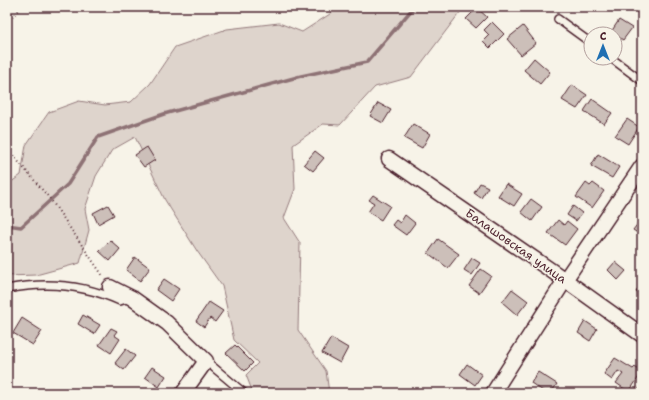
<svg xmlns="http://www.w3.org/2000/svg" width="649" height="400" font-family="'Shantell Sans',sans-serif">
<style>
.green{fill:#ded4cc;stroke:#947a7c}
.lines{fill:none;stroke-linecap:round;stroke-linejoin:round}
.stream{stroke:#8e7275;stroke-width:3.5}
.building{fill:#ccbfb9;stroke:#4a1f2b}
.service-casing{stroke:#4a1f2b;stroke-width:10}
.minor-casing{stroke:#4a1f2b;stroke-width:17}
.path{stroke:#4a1f2b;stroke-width:2;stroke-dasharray:1 3;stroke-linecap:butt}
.service{stroke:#f7f3e8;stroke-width:7}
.minor{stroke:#f7f3e8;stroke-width:14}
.labels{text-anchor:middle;stroke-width:3;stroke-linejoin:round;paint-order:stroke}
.street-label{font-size:12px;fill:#4a1f2b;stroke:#f7f3e8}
</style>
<rect width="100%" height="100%" fill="#f7f3e8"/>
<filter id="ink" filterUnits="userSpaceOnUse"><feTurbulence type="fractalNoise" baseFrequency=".025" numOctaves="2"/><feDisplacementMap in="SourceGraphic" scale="8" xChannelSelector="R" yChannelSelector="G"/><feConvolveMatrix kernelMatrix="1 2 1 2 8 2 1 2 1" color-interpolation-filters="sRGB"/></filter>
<g filter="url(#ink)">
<path class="green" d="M335,7H464L411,77L375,87L340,125L323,124L293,145L295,189L284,218L300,243L298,330L326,371L329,393H253L246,375L258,363L234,340L222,286L197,251L165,200L135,137L112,150L96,176L85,209L89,230L80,263L36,275L7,276V185L21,175L26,145L49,112L79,101L105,105L131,102L150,84L175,47L227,29L279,23L302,32L330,14Z"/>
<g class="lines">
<path class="stream" d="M7,225L21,227L68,184L98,137L164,114L301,76L367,62L414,7"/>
</g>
<path class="building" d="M477,8L487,17L476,28L466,19Z
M619,20L632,28L623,40L611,32Z
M492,22L504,34L490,48L483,41L489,35L484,30Z
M523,26L536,43L521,55L507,39Z
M534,58L550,72L540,84L524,70Z
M572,85L587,95L577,109L562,100Z
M592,99L612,113L604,124L584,111Z
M378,103L391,110L383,123L370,116Z
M627,119L639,127L628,144L615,136Z
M413,124L430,134L422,148L404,138Z
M147,147L155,160L144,167L135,155Z
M315,151L324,158L313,171L304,164Z
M598,154L619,167L612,178L591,166Z
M480,183L488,187L481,198L474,193Z
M586,183L590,186L593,183L604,191L592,208L576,197Z
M506,184L522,194L514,206L498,196Z
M373,195L390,206L381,220L368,212L374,203L369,200Z
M531,199L542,207L532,221L521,212Z
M108,205L114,215L98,224L93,213Z
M573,206L582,213L576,221L567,215Z
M405,215L415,223L406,235L392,225L396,220L400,223Z
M642,218V236L633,230Z
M558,220L564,225L567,221L577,229L565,245L548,233Z
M438,239L459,254L448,268L428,253Z
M110,240L120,249L110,261L99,251Z
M135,257L150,268L140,281L126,270Z
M472,258L480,263L472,275L464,270Z
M615,262L626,271L618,280L608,270Z
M481,269L491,276L479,293L469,286Z
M164,279L179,289L171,301L156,290Z
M642,283V296L636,292Z
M512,289L528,301L517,315L502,302Z
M209,302L223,311L215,322L210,318L204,327L196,321Z
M83,315L100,325L94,334L78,324Z
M22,318L42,331L33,345L13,333Z
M585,321L597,329L590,341L578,333Z
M111,328L117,331L114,335L120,339L111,353L99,345Z
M331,338L348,348L340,363L322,353Z
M235,345L253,363L245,371L226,353Z
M126,349L135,356L124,370L115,363Z
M615,358L633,369L635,367L642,372L629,392L616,383L623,374L618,371L612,380L604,374Z
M467,364L482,375L475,385L460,374Z
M152,367L166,376L159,387L145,377Z
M538,372L557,384L551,393H546L531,383Z
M642,384V393H641L638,391Z"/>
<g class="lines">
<g class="service-casing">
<path id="service" d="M558,19L591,43
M611,58L642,81
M7,289C47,281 83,284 120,301L129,298
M206,361L244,393"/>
</g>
<g class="minor-casing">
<path id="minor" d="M389,159L565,280L642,335
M110,287L132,298L167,323L206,361L183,393
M493,393L565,280L642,166"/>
</g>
<path class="path" d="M7,23L22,7
M7,141L11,153L51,200L103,276"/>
<use href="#service" class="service"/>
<use href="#minor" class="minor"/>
</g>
</g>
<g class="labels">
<g class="street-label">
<text transform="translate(516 246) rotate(35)" y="4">Балашовская улица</text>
</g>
</g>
<rect width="649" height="400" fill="none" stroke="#f7f3e8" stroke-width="24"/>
<rect x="12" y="12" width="625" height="376" fill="none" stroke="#4a1f2b" stroke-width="1.5" filter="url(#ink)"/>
<g transform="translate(603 46)"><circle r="19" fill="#f7f3e8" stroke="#b29e9c"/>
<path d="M0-3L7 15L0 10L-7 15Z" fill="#1f6fb2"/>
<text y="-6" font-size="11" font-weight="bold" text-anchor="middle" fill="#4a1f2b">С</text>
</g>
</svg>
